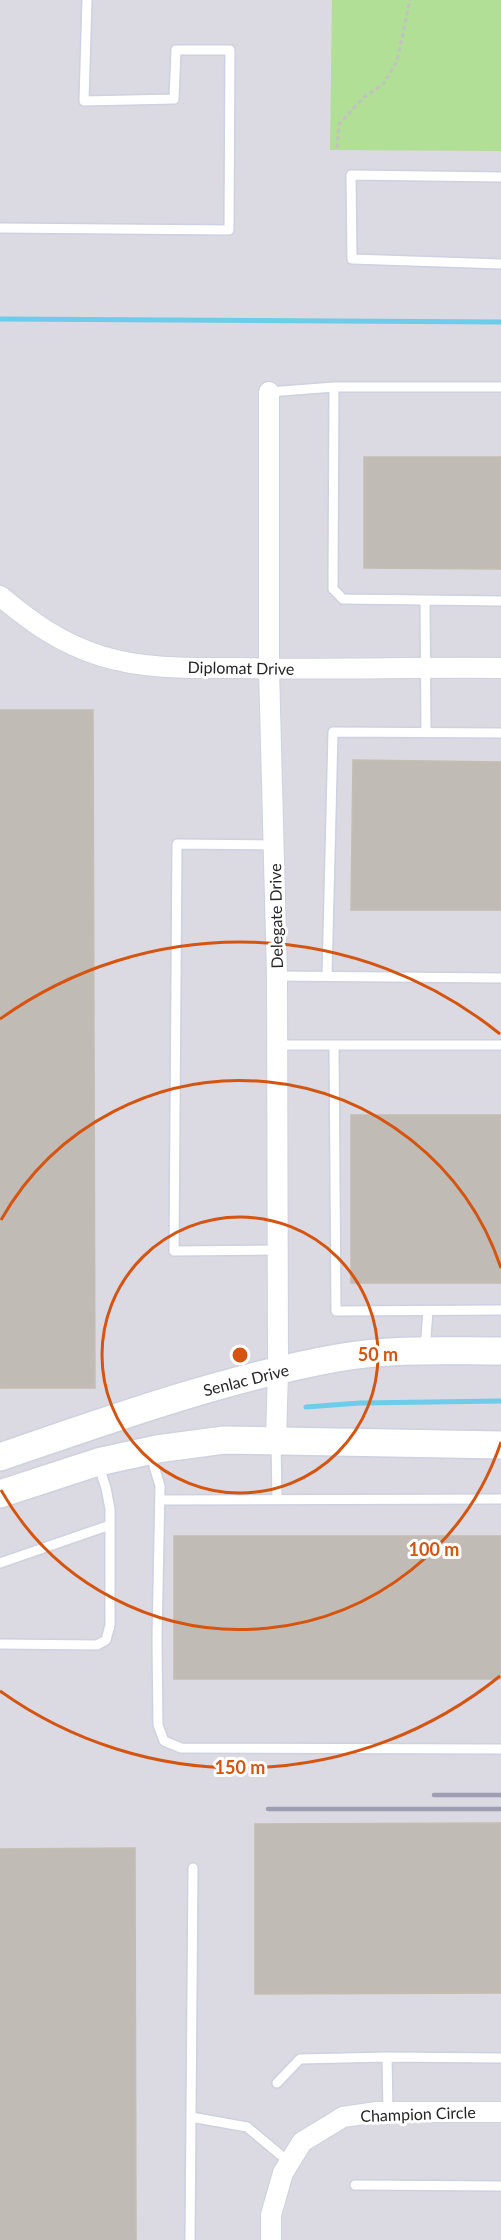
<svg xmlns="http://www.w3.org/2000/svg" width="501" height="2240" font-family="Lato,sans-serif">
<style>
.industrial{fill:#dbd9e1}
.green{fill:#b0df95}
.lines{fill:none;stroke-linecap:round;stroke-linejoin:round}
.stream{stroke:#6cccea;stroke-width:5}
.building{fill:#c1bbb5;stroke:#c4bdb2;stroke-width:1.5}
.lane-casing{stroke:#cdd1e0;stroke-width:12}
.street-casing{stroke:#cdd1e0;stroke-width:22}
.secondary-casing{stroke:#cdd1e0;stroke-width:30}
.path{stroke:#c2c2c2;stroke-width:3;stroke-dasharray:4.5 3;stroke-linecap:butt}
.lane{stroke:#fff;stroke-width:9}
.street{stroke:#fff;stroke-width:20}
.secondary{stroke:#fff;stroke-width:27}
.rail{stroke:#9b9fb1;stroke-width:4.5}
.ring{fill:none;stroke:#d5540f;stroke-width:3}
.labels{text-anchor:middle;stroke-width:6;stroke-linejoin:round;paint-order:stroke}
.street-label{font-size:16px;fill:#262626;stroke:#fff}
.centre{fill:#d5540f;stroke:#fff;stroke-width:3}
.ring-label{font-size:18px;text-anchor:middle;font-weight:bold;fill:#d5540f;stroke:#fff;stroke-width:6;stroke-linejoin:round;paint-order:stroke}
</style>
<rect width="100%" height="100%" fill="#e9e1d8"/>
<path class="industrial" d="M0,0H501V2240H0Z"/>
<path class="green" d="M332,0H501V151L330,150Z"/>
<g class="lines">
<path class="stream" d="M0,319L501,322
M306,1407L360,1403L501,1401"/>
</g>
<path class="building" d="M364,457H501V569L364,568Z
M0,710H93L95,1388H0Z
M353,760L501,762V910H351Z
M351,1115H501V1283H351Z
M174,1536H501V1679H174Z
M501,1823V1993L255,1994V1824Z
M135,1848L136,2240H0V1849Z"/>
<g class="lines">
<g class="lane-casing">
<path id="lane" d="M501,177L351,175L352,259L501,264
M0,228L229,230L230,50H176L174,99L84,101L87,0
M269,392L334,387
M425,600L343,599L333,589L334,387H501
M426,733L425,600L501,601
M274,845L177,844L174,1251L276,1250
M277,976L501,978
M327,976L333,732L501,733
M277,1045H501
M334,1045L336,1311L501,1310
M425,1349L428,1311
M276,1443L277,1499
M150,1453L160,1486L157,1639L158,1725L164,1741L181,1748L501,1749
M160,1500L501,1499
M0,1563L110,1525
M0,1644L97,1645L106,1640L110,1625V1509L106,1488L98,1464
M277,2083L300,2059L387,2057
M388,2112L387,2057L501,2058
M191,2117L247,2127L289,2162
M355,2185L501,2186
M190,2240L193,1868"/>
</g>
<g class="street-casing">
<path id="street" d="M269,392V669L277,976L278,1371L276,1440
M0,596C33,623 60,643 101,656C146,670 195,668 241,668C328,670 414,667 501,668
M271,2240V2215L283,2173L302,2142L343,2117L377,2112H501"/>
</g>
<g class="secondary-casing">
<path id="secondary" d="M0,1457C111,1419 222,1379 337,1358C391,1348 447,1351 501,1351
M0,1494L98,1462L157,1449L224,1440L501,1445"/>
</g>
<path class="path" d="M337,148L339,124L364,97L383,84L397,61L410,0"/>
<use href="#lane" class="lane"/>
<use href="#street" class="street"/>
<use href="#secondary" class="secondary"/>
<path class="rail" d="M434,1795H501
M268,1809H501"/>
</g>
<g class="ring">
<circle cx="240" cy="1355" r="138"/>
<path d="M501 1442A275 275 0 0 1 1 1490M1 1220A275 275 0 0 1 501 1268"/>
<path d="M500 1676A413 413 0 0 1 0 1691M0 1019A413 413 0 0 1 500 1034"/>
</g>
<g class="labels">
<g class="street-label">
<text transform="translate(241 668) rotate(1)" y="6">Diplomat Drive</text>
<text transform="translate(276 916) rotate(-91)" y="6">Delegate Drive</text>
<text transform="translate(246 1380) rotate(-14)" y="6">Senlac Drive</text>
<text transform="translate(418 2114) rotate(-2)" y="6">Champion Circle</text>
</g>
</g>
<circle cx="240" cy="1355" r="9" class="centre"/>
<g class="ring-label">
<text x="378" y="1361">50 m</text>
<text x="434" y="1556">100 m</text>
<text x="240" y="1774">150 m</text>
</g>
</svg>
